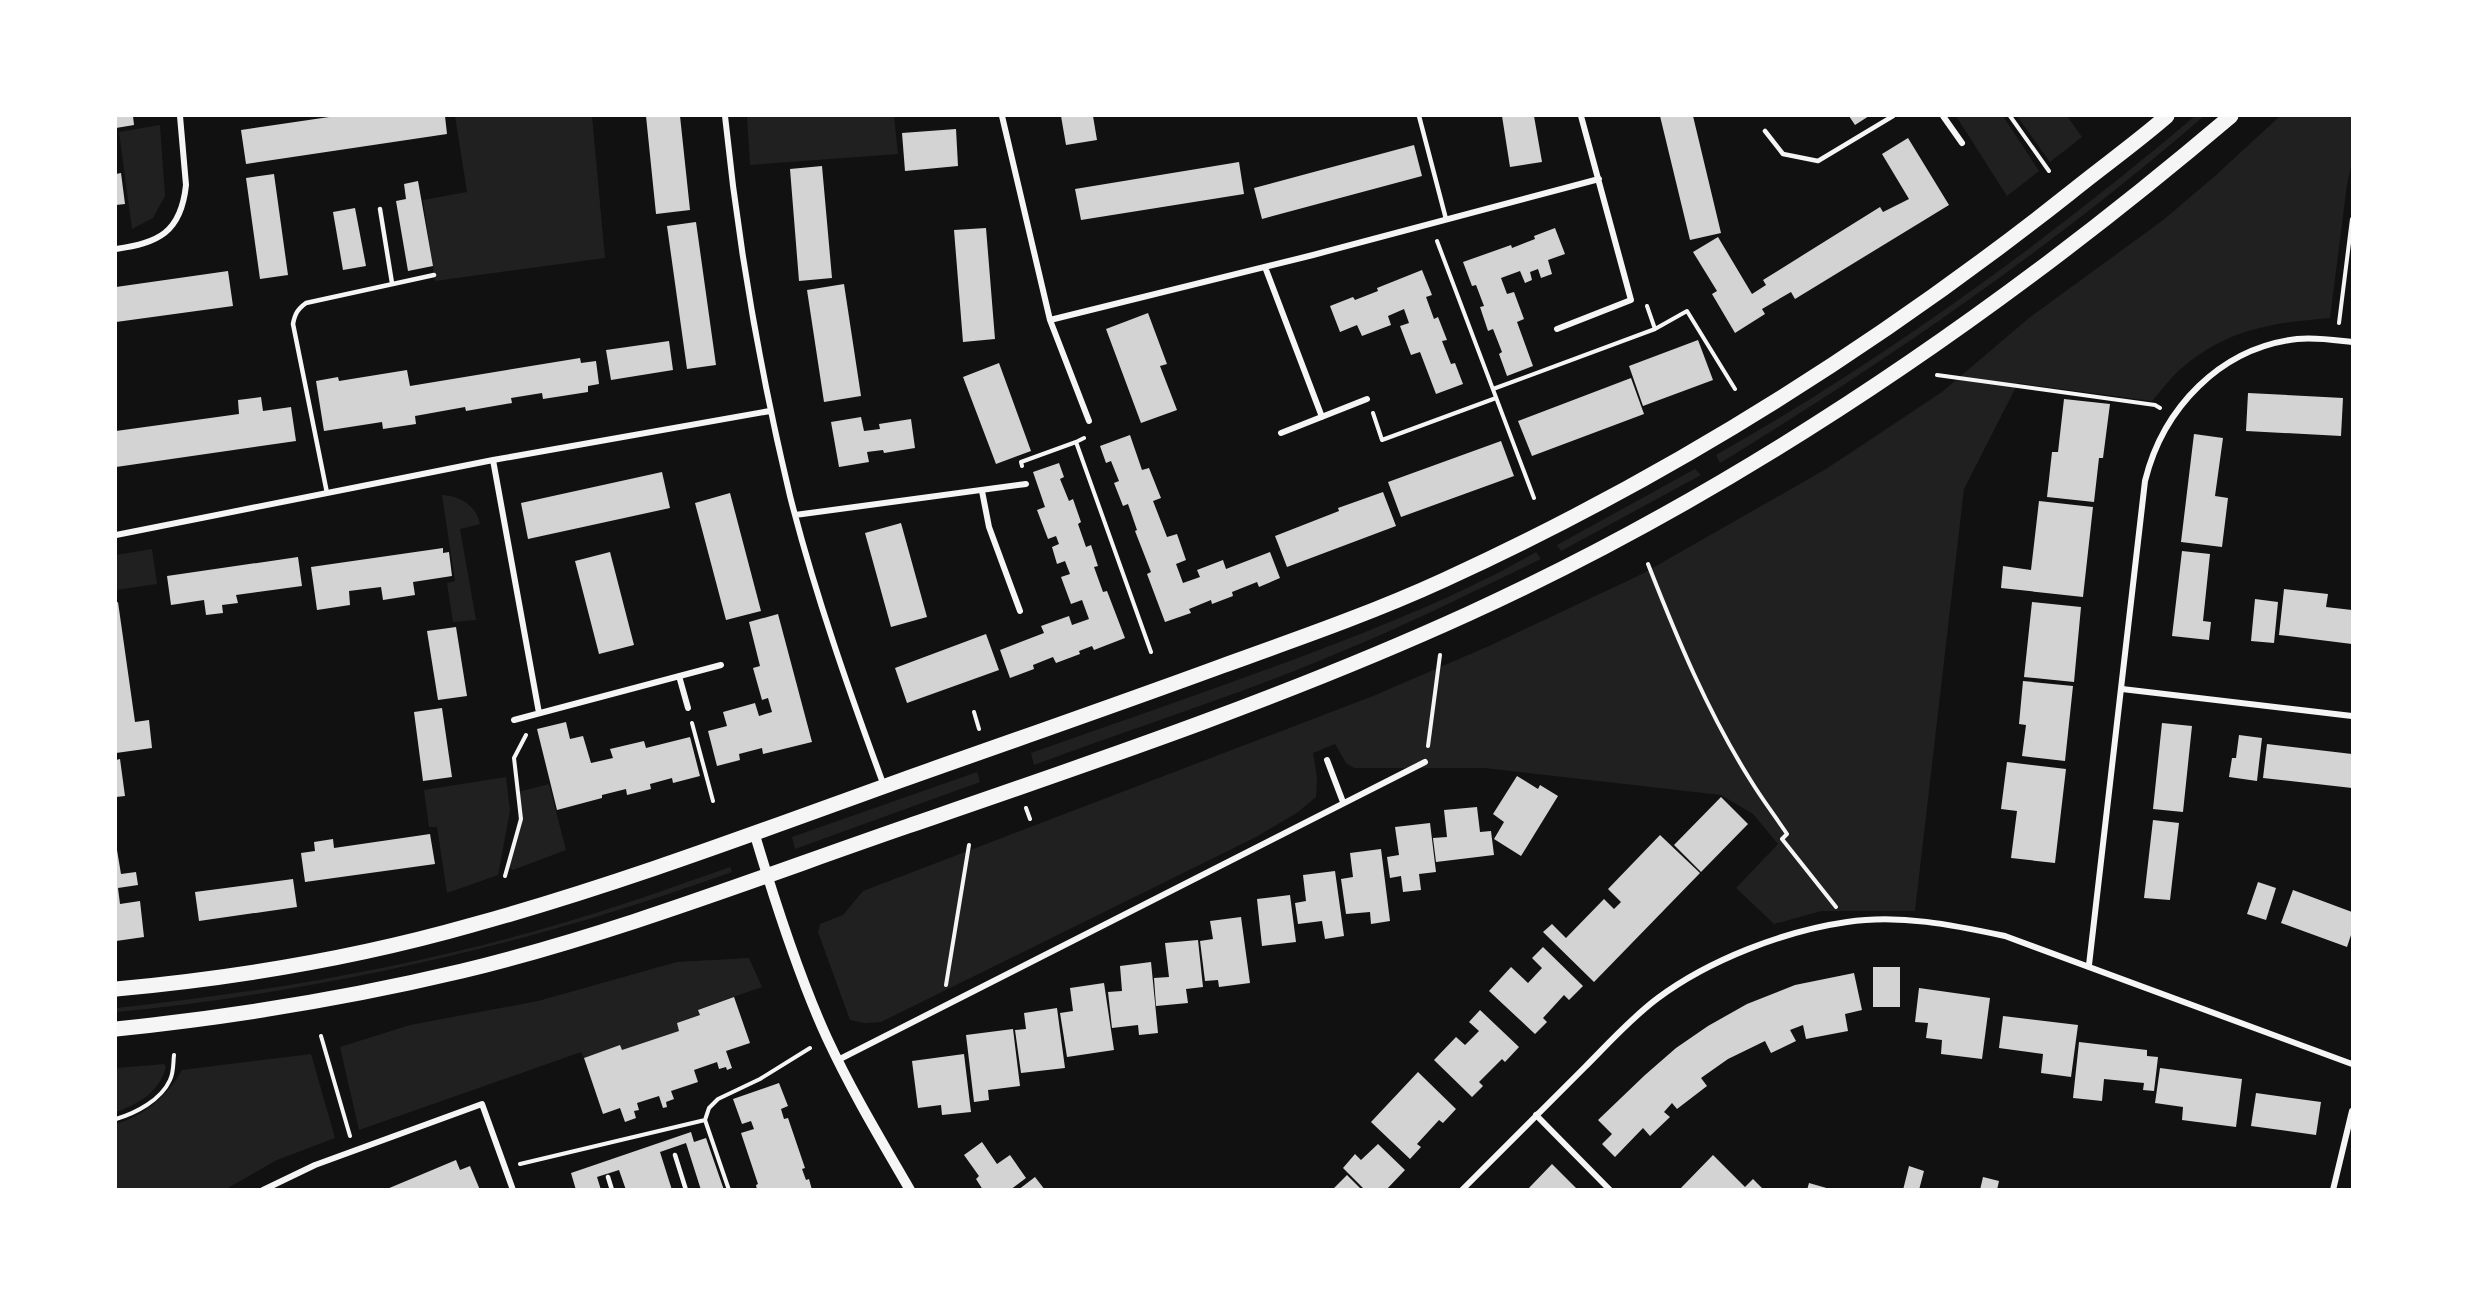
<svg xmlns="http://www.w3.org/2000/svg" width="2468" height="1305" font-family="'Golos Text',sans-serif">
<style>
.green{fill:#202020}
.building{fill:#d3d3d3}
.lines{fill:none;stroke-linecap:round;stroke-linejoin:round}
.path{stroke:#f5f5f5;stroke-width:4}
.service{stroke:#f5f5f5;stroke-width:4.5}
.minor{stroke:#f5f5f5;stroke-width:6}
.tertiary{stroke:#f5f5f5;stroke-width:10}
.primary{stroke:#f5f5f5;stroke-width:15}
</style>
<rect width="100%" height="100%" fill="#111"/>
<path class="green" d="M455,116H592L605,258L435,281L423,200L467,192Z
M747,116H894L898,154L750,165Z
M1956,116H2003L2039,171L2007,196Z
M2017,116H2067L2082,137L2050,162Z
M2195,116H2204C2054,246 1890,359 1720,463L1716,455C1884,360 2047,241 2195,116Z
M2280,116H2352V161L2347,185L2330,318C2273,323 2229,328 2183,367C2172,376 2162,390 2152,401L2018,383L1964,489L1915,911H1821L1774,924L1736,888L1778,844L1753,814L1721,795L1484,768H1354L1346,763L1335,744L1313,753L1317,778L1316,797L1298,812L1256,837L881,1022L864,1023L850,1020L818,932L820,924L843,915L863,891L1373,696L1489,646L1642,574L1826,469L1942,392L2029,318L2162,221L2215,176Z
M160,125L165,196L153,218L132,229L119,132Z
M1695,469L1701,475L1561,551L1557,545Z
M442,495C460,496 476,505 480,524L460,529L476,620L453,622L447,583L455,581Z
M152,549L157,584L116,590V555Z
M1536,552L1541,559C1474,591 1407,625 1338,653C1239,695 1135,727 1034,765L1031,753C1124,720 1218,688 1311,653C1387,624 1465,593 1536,552Z
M977,772L980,782L795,849L792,837Z
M506,777L510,811L498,875L447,893L437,827H429L424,790Z
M549,784L566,850L513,870L510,868L520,805L518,792Z
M730,867L732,872C532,944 327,991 116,1012V1008C267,992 420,966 566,922C621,906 676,886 730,867Z
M749,958L762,987L699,1009L700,1015L677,1023L679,1031L622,1050L620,1045L584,1058L581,1052L359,1130L340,1047L410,1025L538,1001L677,962Z
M311,1054L335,1138L277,1160L226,1189H116V1124C144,1116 167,1096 182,1070Z
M164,1064L166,1067C159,1092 139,1104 116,1112V1068Z"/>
<path class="building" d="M116,116H133L134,125L116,128Z
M336,116H445L447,134L246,164L241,130Z
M646,116H680L690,210L656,214Z
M1061,116H1093L1097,140L1066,145Z
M1502,116H1534L1542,162L1510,167Z
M1660,116H1693L1721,233L1690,240Z
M1849,116H1869L1855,125Z
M956,129L958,166L905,171L902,133Z
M1908,138L1949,205L1795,299L1791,292L1762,309L1765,314L1735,333L1712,294L1717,291L1693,252L1718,237L1752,294L1766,285L1763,280L1880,207L1883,212L1909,199L1882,154Z
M1414,145L1422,176L1262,219L1254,188Z
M1239,162L1244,194L1081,220L1075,189Z
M822,166L832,278L799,281L790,169Z
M121,173L125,204L116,205V174Z
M274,174L288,275L260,279L246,178Z
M418,181L433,266L408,271L396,201L406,199L404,184Z
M355,208L366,266L343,270L333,212Z
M696,222L716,365L687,369L667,226Z
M986,228L995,339L963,342L954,230Z
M1555,228L1565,254L1548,260L1552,274L1541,278L1538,269L1530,272L1532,280L1525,283L1520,271L1501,278L1507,294L1514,292L1524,319L1517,322L1533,366L1507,376L1499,354L1502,352L1493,329L1488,331L1480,307L1484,306L1476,285L1472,286L1463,262L1511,245L1512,248L1535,239L1534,236Z
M1422,270L1432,295L1426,297L1434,319L1438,317L1447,340L1442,341L1451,364L1455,363L1463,384L1436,394L1420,352L1411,355L1400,326L1409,323L1404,309L1388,316L1391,325L1362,336L1357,325L1340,332L1330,306L1353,297L1355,300L1378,291L1377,288Z
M228,271L233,306L116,322V287Z
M844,284L861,396L824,402L807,290Z
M1148,313L1167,364L1160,366L1177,410L1141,423L1106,329Z
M1698,340L1713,380L1643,406L1629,366Z
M669,341L673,370L611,380L606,350Z
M580,358L581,363L596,361L599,384L588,386V392L543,399L542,393L511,398L512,403L466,411L465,407L415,416L416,424L383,429L382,422L324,431L316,381L338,377L339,381L407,370L410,386Z
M999,363L1031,451L996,464L963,377Z
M1631,378L1644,414L1532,456L1518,421Z
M2248,393L2343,398L2341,436L2246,431Z
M261,397L263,411L291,407L296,441L116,467V431L239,414L238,400Z
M2064,399L2110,404L2103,458H2099L2094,502L2047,497L2052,452H2058Z
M861,417L864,431L880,429L879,424L911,419L915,448L884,453L883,450L867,452L869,462L839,467L831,422Z
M2194,434L2223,438L2215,496L2228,498L2222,547L2181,542Z
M1130,435L1142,470L1149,468L1161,498L1153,501L1167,537L1177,534L1186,560L1176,564L1183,583L1200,577L1197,570L1223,560L1226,569L1270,552L1280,578L1259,587L1257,582L1232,592L1233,596L1212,604L1211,600L1189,609L1191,613L1165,622L1147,574L1151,572L1135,531L1137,530L1128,504L1123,506L1114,483L1119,481L1111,461L1106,463L1100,446Z
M1501,441L1514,476L1401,517L1388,482Z
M1059,463L1064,477L1060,479L1069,501L1073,499L1081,522L1078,524L1086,547L1091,545L1098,566L1094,567L1103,592L1107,591L1125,638L1094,650L1092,646L1079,651L1080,654L1056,663L1053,657L1033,665L1034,669L1010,678L1000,650L1044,633L1041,626L1069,616L1072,625L1089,619L1082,600L1071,604L1061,577L1070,574L1065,561L1057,564L1052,547L1059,544L1056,536L1048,539L1037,510L1045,507L1033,472Z
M662,472L670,508L528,539L521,503Z
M1383,492L1396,526L1287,567L1275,536L1339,511L1338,508Z
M730,493L761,611L726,620L695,503Z
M2039,501L2093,507L2083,597L2001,588L2003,566L2031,570Z
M901,523L927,617L891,627L865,533Z
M443,548V553L449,552L452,576L413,582L415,595L383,600L381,587L349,591L350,605L317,610L311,567Z
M2182,551L2210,554L2203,621L2211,622L2209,640L2172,636Z
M610,552L634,645L599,654L575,561Z
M298,557L302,586L236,595L238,603L222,605L223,613L206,615L204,600L171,605L167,576Z
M2284,589L2328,594L2326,607L2352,610V644L2279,635Z
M2255,599L2278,602L2274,643L2251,641Z
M118,602L135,722L149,720L152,748L116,753V603Z
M2032,602L2081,607L2074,682L2024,677Z
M778,614L812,742L763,754L762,748L739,754L740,760L717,766L708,731L727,726L723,712L755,703L759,716L772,712L768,698L762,700L753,668L760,666L749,622Z
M456,627L467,696L438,700L427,631Z
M986,634L999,670L907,703L895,668Z
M2023,681L2073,686L2065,761L2022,756L2026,725L2019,724Z
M442,708L452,777L423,781L414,712Z
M566,722L570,739L583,736L591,763L613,758L610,749L644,741L646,748L690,737L700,776L673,783L672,778L650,784L651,789L627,795L626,789L602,795V798L557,810L537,729Z
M2162,723L2192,726L2183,812L2153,809Z
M2239,735L2262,738L2257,781L2229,777L2232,758H2236Z
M2267,744L2352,754V788L2263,778Z
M120,759L125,796L116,797V760Z
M2007,762L2066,769L2055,863L2011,858L2017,811L2001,809Z
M1517,776L1538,789L1540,785L1558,796L1521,856L1494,839L1504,822L1493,814Z
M1721,797L1748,824L1701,872L1674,845Z
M1477,807L1480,832L1491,831L1494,855L1436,862L1433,838L1447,837L1444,810Z
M2153,820L2179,823L2170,900L2144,898Z
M1430,823L1436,872L1419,874L1421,890L1403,892L1401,876L1390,878L1387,857L1399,855L1395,827Z
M430,834L435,864L305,882L301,853L315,851L314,842L333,839L334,848Z
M1660,835L1700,873L1594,982L1543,932L1552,924L1566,938L1604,899L1614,909L1621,902L1608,889Z
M116,844L121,874L136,872L138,885L118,888L120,904L140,901L144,937L116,941Z
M1381,849L1390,921L1371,924L1370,912L1346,914L1341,879L1353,877L1350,853Z
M1335,871L1344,936L1325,939L1322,921L1298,924L1295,903L1306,901L1303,875Z
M293,879L297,907L199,921L195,892Z
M2258,882L2276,888L2266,920L2247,914Z
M2293,890L2352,912V932L2347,947L2281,923Z
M1290,895L1296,942L1262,946L1257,899Z
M1241,917L1250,983L1219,987L1218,980L1205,981L1200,941L1213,939L1210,921Z
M1198,940L1203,987L1186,989L1188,1003L1156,1006L1154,978L1169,977L1165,943Z
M1543,947L1583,986L1569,1000L1564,995L1543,1018L1547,1022L1535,1034L1489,991L1511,967L1528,983L1542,968L1532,958Z
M1151,962L1158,1033L1139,1035L1138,1025L1112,1028L1108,992L1122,991L1120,966Z
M1873,967H1900V1007H1873Z
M1854,973L1862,1010L1845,1014L1848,1031L1806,1039L1803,1025L1790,1030L1796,1041L1771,1053L1765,1041L1728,1059L1701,1078L1707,1086L1677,1109L1672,1103L1664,1112L1670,1117L1650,1136L1643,1128L1615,1157L1602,1144L1612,1134L1598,1120L1645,1075L1676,1048L1708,1026L1747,1004L1795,985Z
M1104,983L1114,1050L1067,1057L1060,1013L1073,1011L1070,988Z
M1919,988L1990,998L1982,1059L1941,1054L1942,1040L1926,1038L1928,1023L1915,1022Z
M734,997L750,1043L726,1051L732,1068L727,1070L726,1067L719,1069L717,1062L694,1070L698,1082L671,1091L674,1099L666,1102L667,1107L663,1108L659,1096L637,1103L639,1110L634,1111L636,1118L625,1122L620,1108L603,1114L584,1058L620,1045L622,1050L679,1031L677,1023L700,1015L698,1010Z
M1057,1008L1065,1068L1021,1073L1015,1030L1026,1029L1024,1013Z
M1480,1010L1519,1047L1505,1062L1502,1059L1479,1082L1483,1086L1472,1097L1434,1060L1456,1037L1465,1045L1479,1031L1469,1022Z
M2003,1016L2078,1025L2071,1077L2041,1073L2043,1054L1999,1048Z
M1013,1029L1020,1086L988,1090L989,1100L974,1102L966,1035Z
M2079,1042L2147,1050V1056L2158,1057L2154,1091L2143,1090L2144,1083L2104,1079L2102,1101L2073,1098Z
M964,1054L971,1112L942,1115L941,1105L918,1108L912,1061Z
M2160,1068L2242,1079L2236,1127L2182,1120L2183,1107L2155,1103Z
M1418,1072L1456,1109L1443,1123L1439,1120L1417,1144L1421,1147L1410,1159L1371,1122Z
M779,1083L788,1106L781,1109L784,1119L788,1118L805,1168L802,1169L806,1180L809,1179L812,1190H757L756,1185L758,1184L741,1133L754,1129L751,1121L742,1124L733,1099Z
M2256,1093L2321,1102L2316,1135L2251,1126Z
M691,1132L694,1142L706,1138L724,1190H701L686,1143L660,1152L672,1190H626L619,1170L597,1177L601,1190H576L571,1173Z
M982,1142L997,1164L1010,1155L1026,1178L1010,1190H983L976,1179L979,1176L964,1155Z
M1378,1144L1405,1170L1386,1190H1365L1343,1168L1355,1154L1361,1160Z
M1713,1155L1745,1187L1753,1179L1764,1190H1679Z
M456,1160L460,1170L470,1166L480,1190L387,1189Z
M1552,1164L1578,1190H1527Z
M1909,1166L1924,1171L1919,1190H1903Z
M1347,1175L1362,1190H1332Z
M1035,1177L1045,1190H1018Z
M1983,1177L1999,1181L1997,1190H1980Z
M1809,1183L1830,1189V1190H1807Z"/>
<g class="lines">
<path class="path" d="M2010,116L2049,171
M1437,241L1534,498
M1647,306L1655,329L1687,311L1735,389
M2339,323L2352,219
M1937,375L2155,405L2160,408
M1493,389L1655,329
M1373,413L1382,440L1496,398
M1084,438L1076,442L1151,652
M1022,466L1021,462L1076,442
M1648,564C1677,638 1708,713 1751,781C1762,799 1775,816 1787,834L1782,839L1836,907
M974,712L979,729
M692,723L713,801
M1428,746L1440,655
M1026,808L1030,819
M505,876L521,819L514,758L526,735
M946,985L969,845
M321,1036L350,1136
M116,1119C136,1113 161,1100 170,1080C174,1072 173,1063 174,1055
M705,1120L709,1108L718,1099L760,1079L810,1048
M520,1164L705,1120L729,1190"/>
<path class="service" d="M1419,116L1446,219
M1765,131L1783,154L1818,161L1893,116
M380,209L392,283
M327,493L293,324C295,313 298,309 306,303L434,275
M675,1155L686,1190
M608,1177L612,1190"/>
<path class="minor" d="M725,116C738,243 760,371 790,496C815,594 849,691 884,786
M1002,116L1050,320L1089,421
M1943,116L1962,143
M116,249C158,243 181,233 186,185L180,116
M1265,267L1322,417
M1050,320L1313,255L1599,179
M1557,329L1631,300L1581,116
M1281,433L1367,399
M493,460L539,713
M982,491L989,527L1020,611
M795,515L1026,484
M116,535L493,460L770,411
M679,676L688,708
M2122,689L2352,716
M514,720L721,665
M1327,760L1343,802
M2089,965L2145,481C2163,408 2220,348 2297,339C2316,337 2334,340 2352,342
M838,1060L1425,762
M1536,1115L1610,1190
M263,1190L315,1165L482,1104L513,1190
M1462,1190C1503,1149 1544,1108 1585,1067C1608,1044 1631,1018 1658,998C1709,960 1784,931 1847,922C1900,914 1953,925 2005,936L2352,1064
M2333,1190L2352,1111"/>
<path class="tertiary" d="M754,832C774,899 798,975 827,1038C851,1090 881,1140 910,1190"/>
<path class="primary" d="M116,989C236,978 356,958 472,925C618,885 760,831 902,780C1009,742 1116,705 1222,666C1297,639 1372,613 1444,580C1667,478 1878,345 2070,193C2102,167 2136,143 2167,116
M116,1029C232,1017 348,998 462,971C615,934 760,877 908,826C1097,761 1286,697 1468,614C1744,488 2000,312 2231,116"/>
</g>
<rect width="2468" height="1305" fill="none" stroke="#ffffff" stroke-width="234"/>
</svg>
